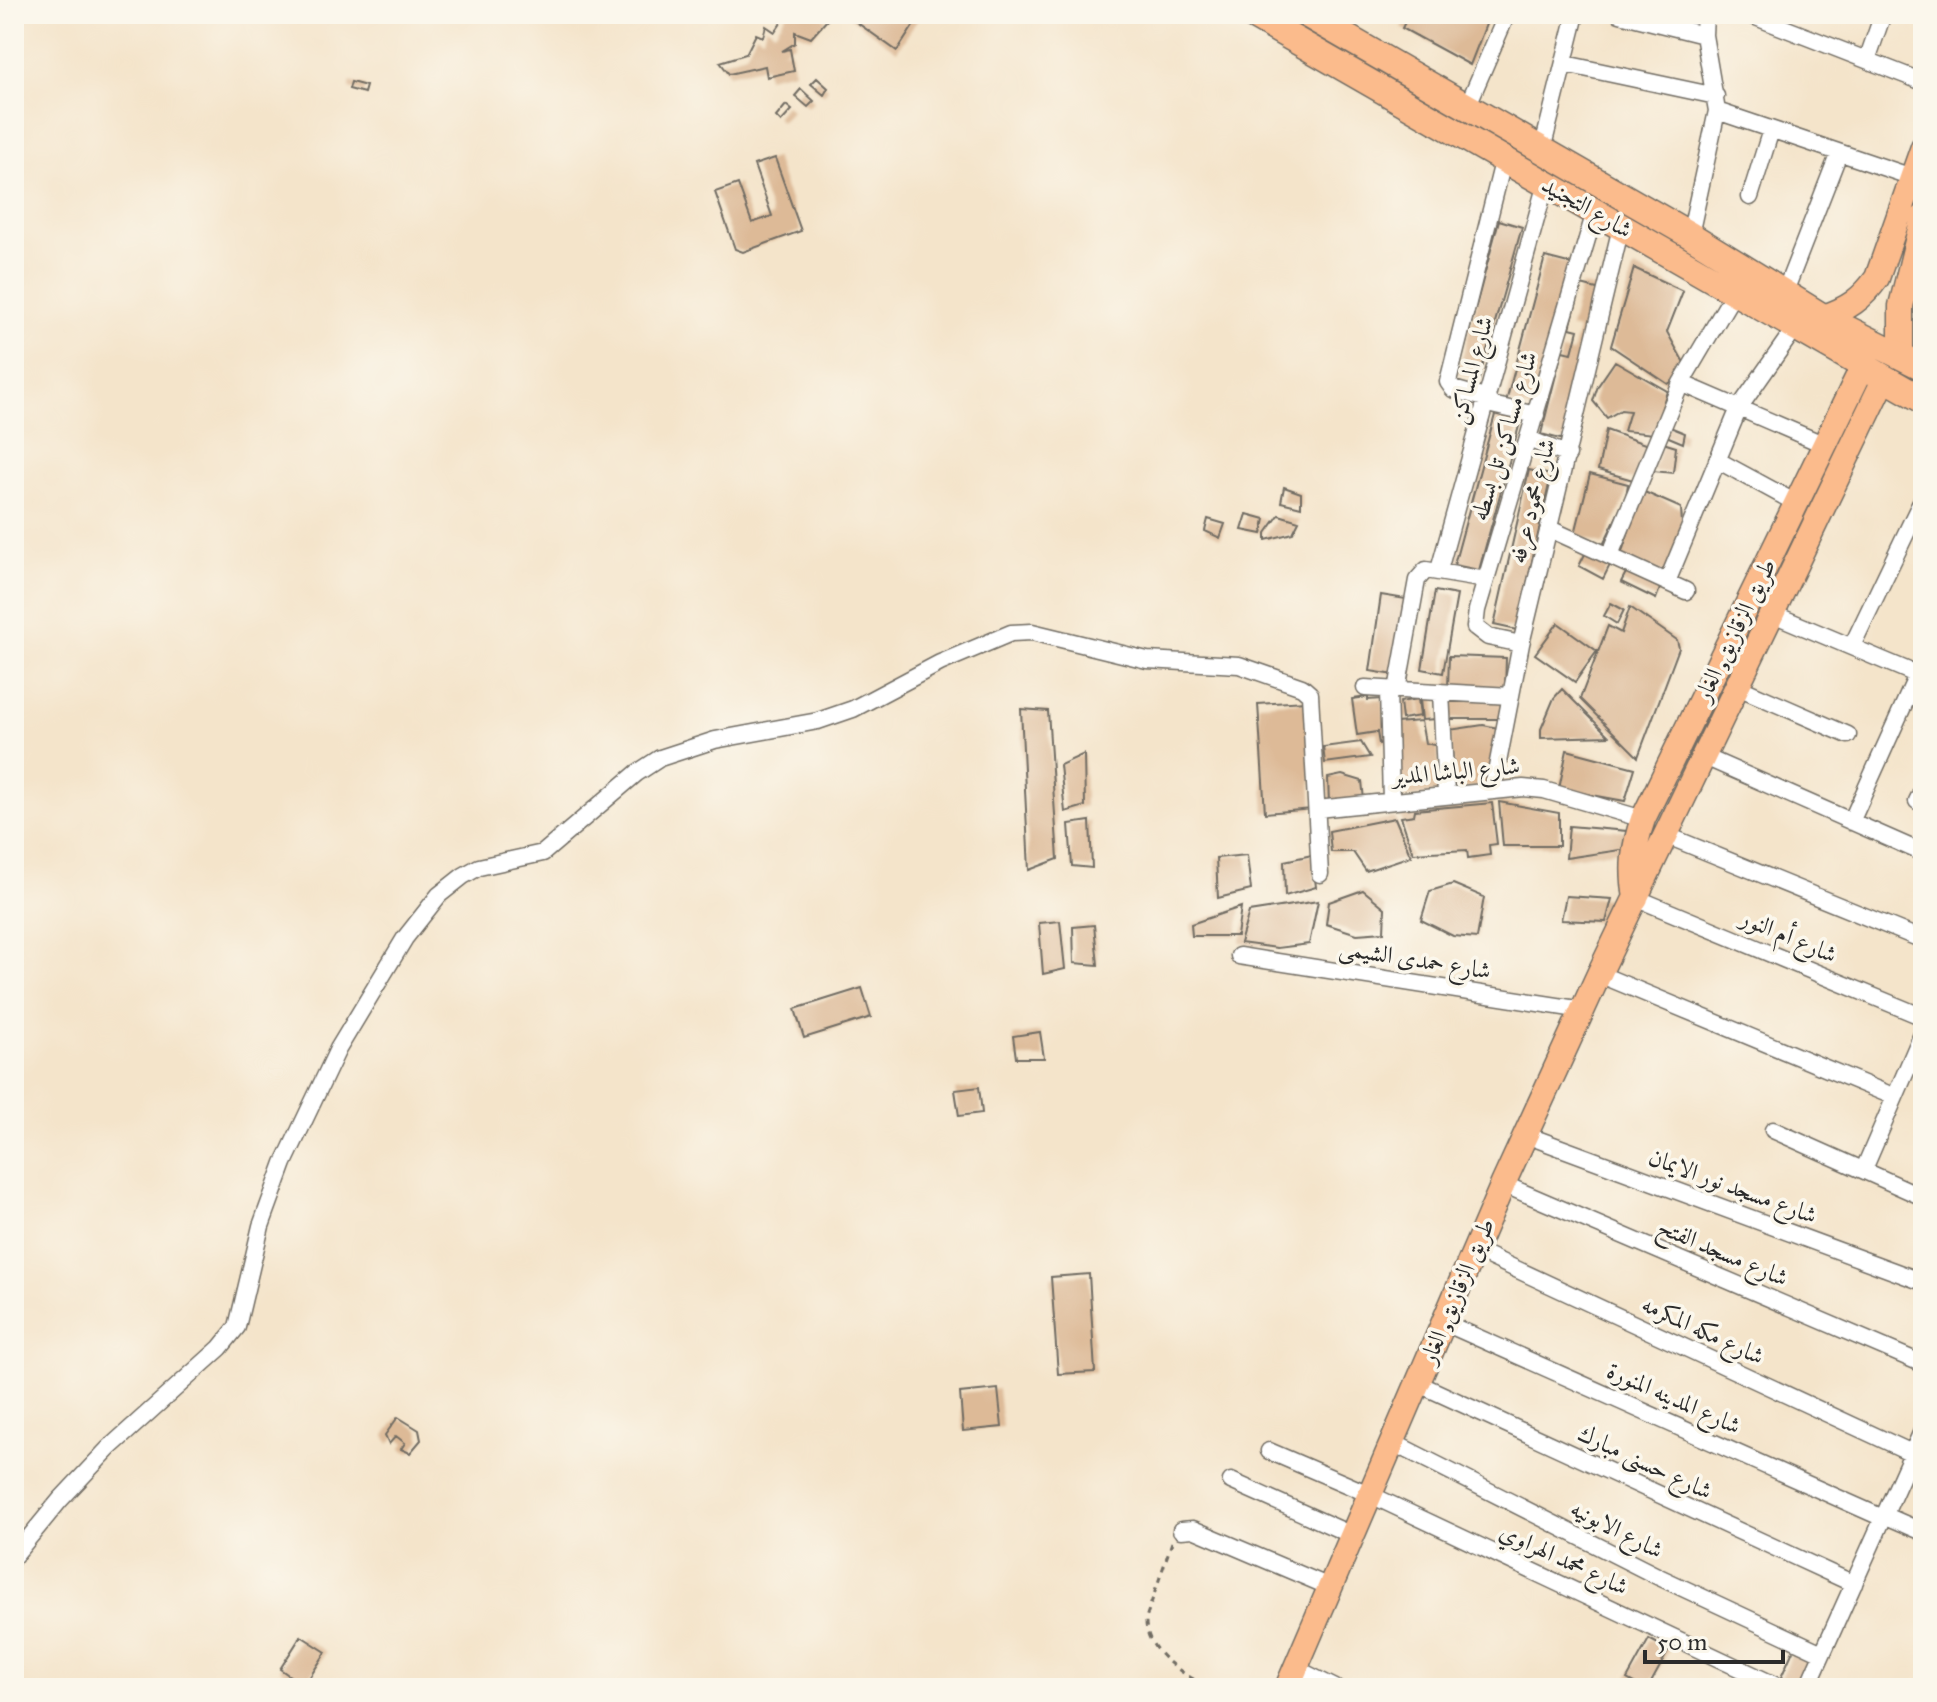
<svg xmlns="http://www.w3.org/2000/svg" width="1937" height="1702" font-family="'IM FELL Great Primer',Amiri,serif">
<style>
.building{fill:#ddba97}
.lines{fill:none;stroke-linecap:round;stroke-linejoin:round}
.minor-casing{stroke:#716c63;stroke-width:19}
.primary-casing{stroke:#716c63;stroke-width:27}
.trunk-casing{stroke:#716c63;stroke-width:29}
.path{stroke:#716c63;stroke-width:3;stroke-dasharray:6 6;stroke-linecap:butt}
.minor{stroke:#fff;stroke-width:16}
.primary{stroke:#fbbb8c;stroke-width:24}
.trunk{stroke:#fbbb8c;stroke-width:26}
.labels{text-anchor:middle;stroke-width:7;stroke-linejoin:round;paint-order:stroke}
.street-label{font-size:24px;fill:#2b2b2b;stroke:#fbf7ec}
</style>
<rect width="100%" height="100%" fill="#fbf7ec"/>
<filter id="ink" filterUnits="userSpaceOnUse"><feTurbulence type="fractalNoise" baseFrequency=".0125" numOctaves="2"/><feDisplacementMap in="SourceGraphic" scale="16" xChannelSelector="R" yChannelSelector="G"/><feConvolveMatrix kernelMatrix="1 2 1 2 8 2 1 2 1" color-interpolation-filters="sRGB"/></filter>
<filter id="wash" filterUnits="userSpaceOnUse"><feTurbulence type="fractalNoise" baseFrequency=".006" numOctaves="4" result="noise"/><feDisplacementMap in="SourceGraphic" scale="32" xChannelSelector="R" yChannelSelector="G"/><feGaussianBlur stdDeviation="1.8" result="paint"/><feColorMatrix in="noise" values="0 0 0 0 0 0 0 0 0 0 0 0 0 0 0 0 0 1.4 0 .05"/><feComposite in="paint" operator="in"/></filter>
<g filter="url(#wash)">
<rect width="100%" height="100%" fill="#f4e4ca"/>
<g id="blocks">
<path class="building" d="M787,14H820L827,20L811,38L795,32V43L782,51L790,49L794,71L767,77L765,66L729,74L720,62L746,54L756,34L763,37L766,26L775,32Z
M845,14H921L897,51Z
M1409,14H1490L1470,65L1402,28Z
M817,78L828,88L824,95L811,84Z
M351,82L366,86L364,93L349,89Z
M801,89L814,101L808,107L795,96Z
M786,105L792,110L781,122L776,117Z
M775,158L801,231L743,252L735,249L715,192L738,184L752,223L772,216L754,165Z
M1499,220L1522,227L1479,379L1458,373Z
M1545,257L1572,264L1533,410L1506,402Z
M1634,268L1683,291L1667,332L1688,370L1668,384L1611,346Z
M1581,285L1601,290L1564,440L1541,434L1562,351L1572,353L1578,330L1570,328Z
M1615,361L1667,391L1654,434L1624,431L1630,411L1621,410L1607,418L1593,401L1598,386Z
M1496,411L1521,419L1479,570L1454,565Z
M1665,425L1685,433L1683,443L1664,435Z
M1606,430L1648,445L1633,480L1598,470Z
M1663,443L1676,447L1673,473L1652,471Z
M1529,470L1551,475L1517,630L1494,625Z
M1590,474L1628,484L1626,497L1603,545L1575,534Z
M1284,487L1301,493V507L1281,502Z
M1642,491L1681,508L1683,540L1666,573L1620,558Z
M1247,514L1265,519L1262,534L1242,530Z
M1279,515L1299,521L1293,533L1266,540V533Z
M1208,519L1225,524L1220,538L1205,531Z
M1588,548L1612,561L1603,579L1579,566Z
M1629,567L1663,580L1656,599L1621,582Z
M1435,591L1457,595L1443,673L1422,669Z
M1381,595L1406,599L1395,675L1370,671Z
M1611,603L1624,610L1617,624L1604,616Z
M1630,607L1677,640L1679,648L1638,757L1580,699L1608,626L1621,633Z
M1558,623L1597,651L1575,682L1535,654Z
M1449,656L1506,658L1505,690L1448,688Z
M1562,689L1609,736L1541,738V729L1554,698Z
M1368,697V700L1382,699L1388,741L1379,744L1377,732L1357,735L1352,699Z
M1435,697L1437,719L1422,720L1420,699Z
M1506,698L1504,719H1444L1443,701Z
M1418,699L1420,716L1402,719L1400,702Z
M1306,701L1313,809L1265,813L1258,704Z
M1021,709L1048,711L1058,859L1029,870Z
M1421,721L1425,743L1438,746L1440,792L1397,799L1396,723Z
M1483,725L1498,728L1490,785L1457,789L1449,730Z
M1361,742L1370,757L1325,763L1323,747Z
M1567,750L1635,768L1625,801L1559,789Z
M1084,754L1085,806L1065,812L1060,765Z
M1342,775L1362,781L1364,800L1329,803L1328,778Z
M1499,802L1559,813V846H1503Z
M1492,803L1497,844L1489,845L1490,855L1468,858L1467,850L1413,853L1401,817L1414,815L1415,810Z
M1395,818L1411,856L1366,871L1353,852H1331L1329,831Z
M1090,821L1092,868L1072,866L1069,824Z
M1569,826L1627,831V849L1566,858Z
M1247,855L1251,890L1218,898L1216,858Z
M1312,855L1316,887L1285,896L1284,861Z
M1453,884L1484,897L1477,938L1453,936L1421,920L1430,891Z
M1363,890L1385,908L1384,932L1357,934L1326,924L1329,902Z
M1566,896L1612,899L1606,922L1561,920Z
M1318,901L1309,944L1277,948L1240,943L1249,912Z
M1241,907L1237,936H1192L1191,924Z
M1060,921L1065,969L1043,974L1039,923Z
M1094,925L1098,965L1074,963L1073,927Z
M862,988L871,1017L804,1038L795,1009Z
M1040,1032L1044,1058H1016L1013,1036Z
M979,1087L982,1113L959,1116L955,1090Z
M1089,1274L1095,1372L1058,1374L1051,1277Z
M998,1389L1002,1427L963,1431L960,1393Z
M398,1417L419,1430L421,1440L410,1453L401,1449L405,1443L396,1436L389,1444L385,1435Z
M301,1636L326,1652L304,1686L280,1669Z
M1649,1639L1669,1650L1648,1688H1643L1627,1679Z
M1796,1644L1819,1654L1803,1688H1788L1778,1684Z"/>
</g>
</g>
<g filter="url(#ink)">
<use href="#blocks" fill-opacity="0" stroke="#716c63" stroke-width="2"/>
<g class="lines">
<g class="minor-casing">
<path id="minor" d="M1620,14L1704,35
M1748,14L1923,82
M1867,60L1883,14
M1565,64L1716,96
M1467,107L1507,14
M1717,111L1912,177
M1542,150L1576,14
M1750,197L1771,130
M1690,235L1717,111L1704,35L1705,14
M1784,294L1839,153
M1681,383L1825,445
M1488,399L1453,389L1448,382L1504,158
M1487,404L1536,415
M1529,439L1568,455
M1717,460L1796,503
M1550,529L1686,591
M1610,555L1681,383L1734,293
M1439,570L1546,183
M1667,582L1739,408L1795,328
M1773,614L1923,677
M1521,644L1488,637L1475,627L1477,610L1595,212
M1852,646L1923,498
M1738,687L1848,735
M1365,688L1511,696
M1388,690L1391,800
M1397,690L1417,580L1426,570L1486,580
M1441,692L1446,794
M1705,757L1923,853
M1493,788L1521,644L1621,227
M1917,801L1923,789
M1317,809L1523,788L1544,790L1643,819
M1851,822L1923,662
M1668,836L1923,940
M1636,898L1923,1017
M1239,956L1583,1010
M1599,974L1895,1097
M1773,1130L1923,1197
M1526,1135L1923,1282
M1864,1169L1923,1032
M1503,1184L1923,1364
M1475,1250L1912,1453
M1445,1323L1883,1518
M1417,1383L1854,1584
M1392,1442L1659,1577L1822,1653
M1269,1451L1371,1495L1781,1688
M1231,1481L1354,1536
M1884,1515L1923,1532
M1181,1530L1193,1529L1332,1588
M14,1556L60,1500L109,1448L220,1348L237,1327L261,1226L284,1163L338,1049L405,938L439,895L463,876L479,867L543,853L637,773L660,758L715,740L818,721L853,709L940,663L1011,633L1032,632L1147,660L1239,665L1302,687L1310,694L1320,874
M1295,1668L1335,1688
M1807,1688L1923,1429"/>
</g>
<g class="primary-casing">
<path id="primary" d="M1823,317C1848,309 1862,299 1877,278L1923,147
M1901,356V306L1923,217
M1636,898C1631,868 1633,848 1643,819L1862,368
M1287,1688L1503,1184L1599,974L1884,380"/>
</g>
<g class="trunk-casing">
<path id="trunk" d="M1250,14L1923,400
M1306,14L1690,235L1823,317L1923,367"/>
</g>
<path class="path" d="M1172,1542L1146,1618C1144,1652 1182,1673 1209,1688"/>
<use href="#minor" class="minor"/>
<use href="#primary" class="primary"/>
<use href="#trunk" class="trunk"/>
</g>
</g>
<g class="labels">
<g class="street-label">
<text transform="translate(1587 207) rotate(30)" y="8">شارع التجنيد</text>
<text transform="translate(1471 370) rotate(-75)" y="8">شارع المساكن</text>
<text transform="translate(1504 436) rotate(-73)" y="8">شارع مساكن تل بسطه</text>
<text transform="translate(1532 501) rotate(-76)" y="8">شارع محمود عرفه</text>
<text transform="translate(1735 630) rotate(-64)" y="8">طريق الزقازيق, الغار</text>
<text transform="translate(1456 771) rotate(-5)" y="8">شارع الباشا المدير</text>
<text transform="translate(1789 936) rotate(23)" y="8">شارع أم النور</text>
<text transform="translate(1415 959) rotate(9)" y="8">شارع حمدى الشيمى</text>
<text transform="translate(1733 1186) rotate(20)" y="8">شارع مسجد نور الايمان</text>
<text transform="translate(1723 1252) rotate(23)" y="8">شارع مسجد الفتح</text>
<text transform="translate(1457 1291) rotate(-67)" y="8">طريق الزقازيق, الغار</text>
<text transform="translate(1703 1330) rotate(25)" y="8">شارع مكه المكرمه</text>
<text transform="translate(1674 1398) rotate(24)" y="8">شارع المدينه المنورة</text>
<text transform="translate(1645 1462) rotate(25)" y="8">شارع حسنى مبارك</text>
<text transform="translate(1617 1529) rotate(27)" y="8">شارع الابونيه</text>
<text transform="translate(1564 1559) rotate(25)" y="8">شارع محمد الهراوي</text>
</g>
</g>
<rect width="1937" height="1702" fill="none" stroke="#fbf7ec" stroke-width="48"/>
<path d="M1645 1650v12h138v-12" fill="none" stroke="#2b2b2b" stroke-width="4"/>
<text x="1657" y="1650" font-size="24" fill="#2b2b2b" stroke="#fbf7ec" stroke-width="6" paint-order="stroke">50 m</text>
</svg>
